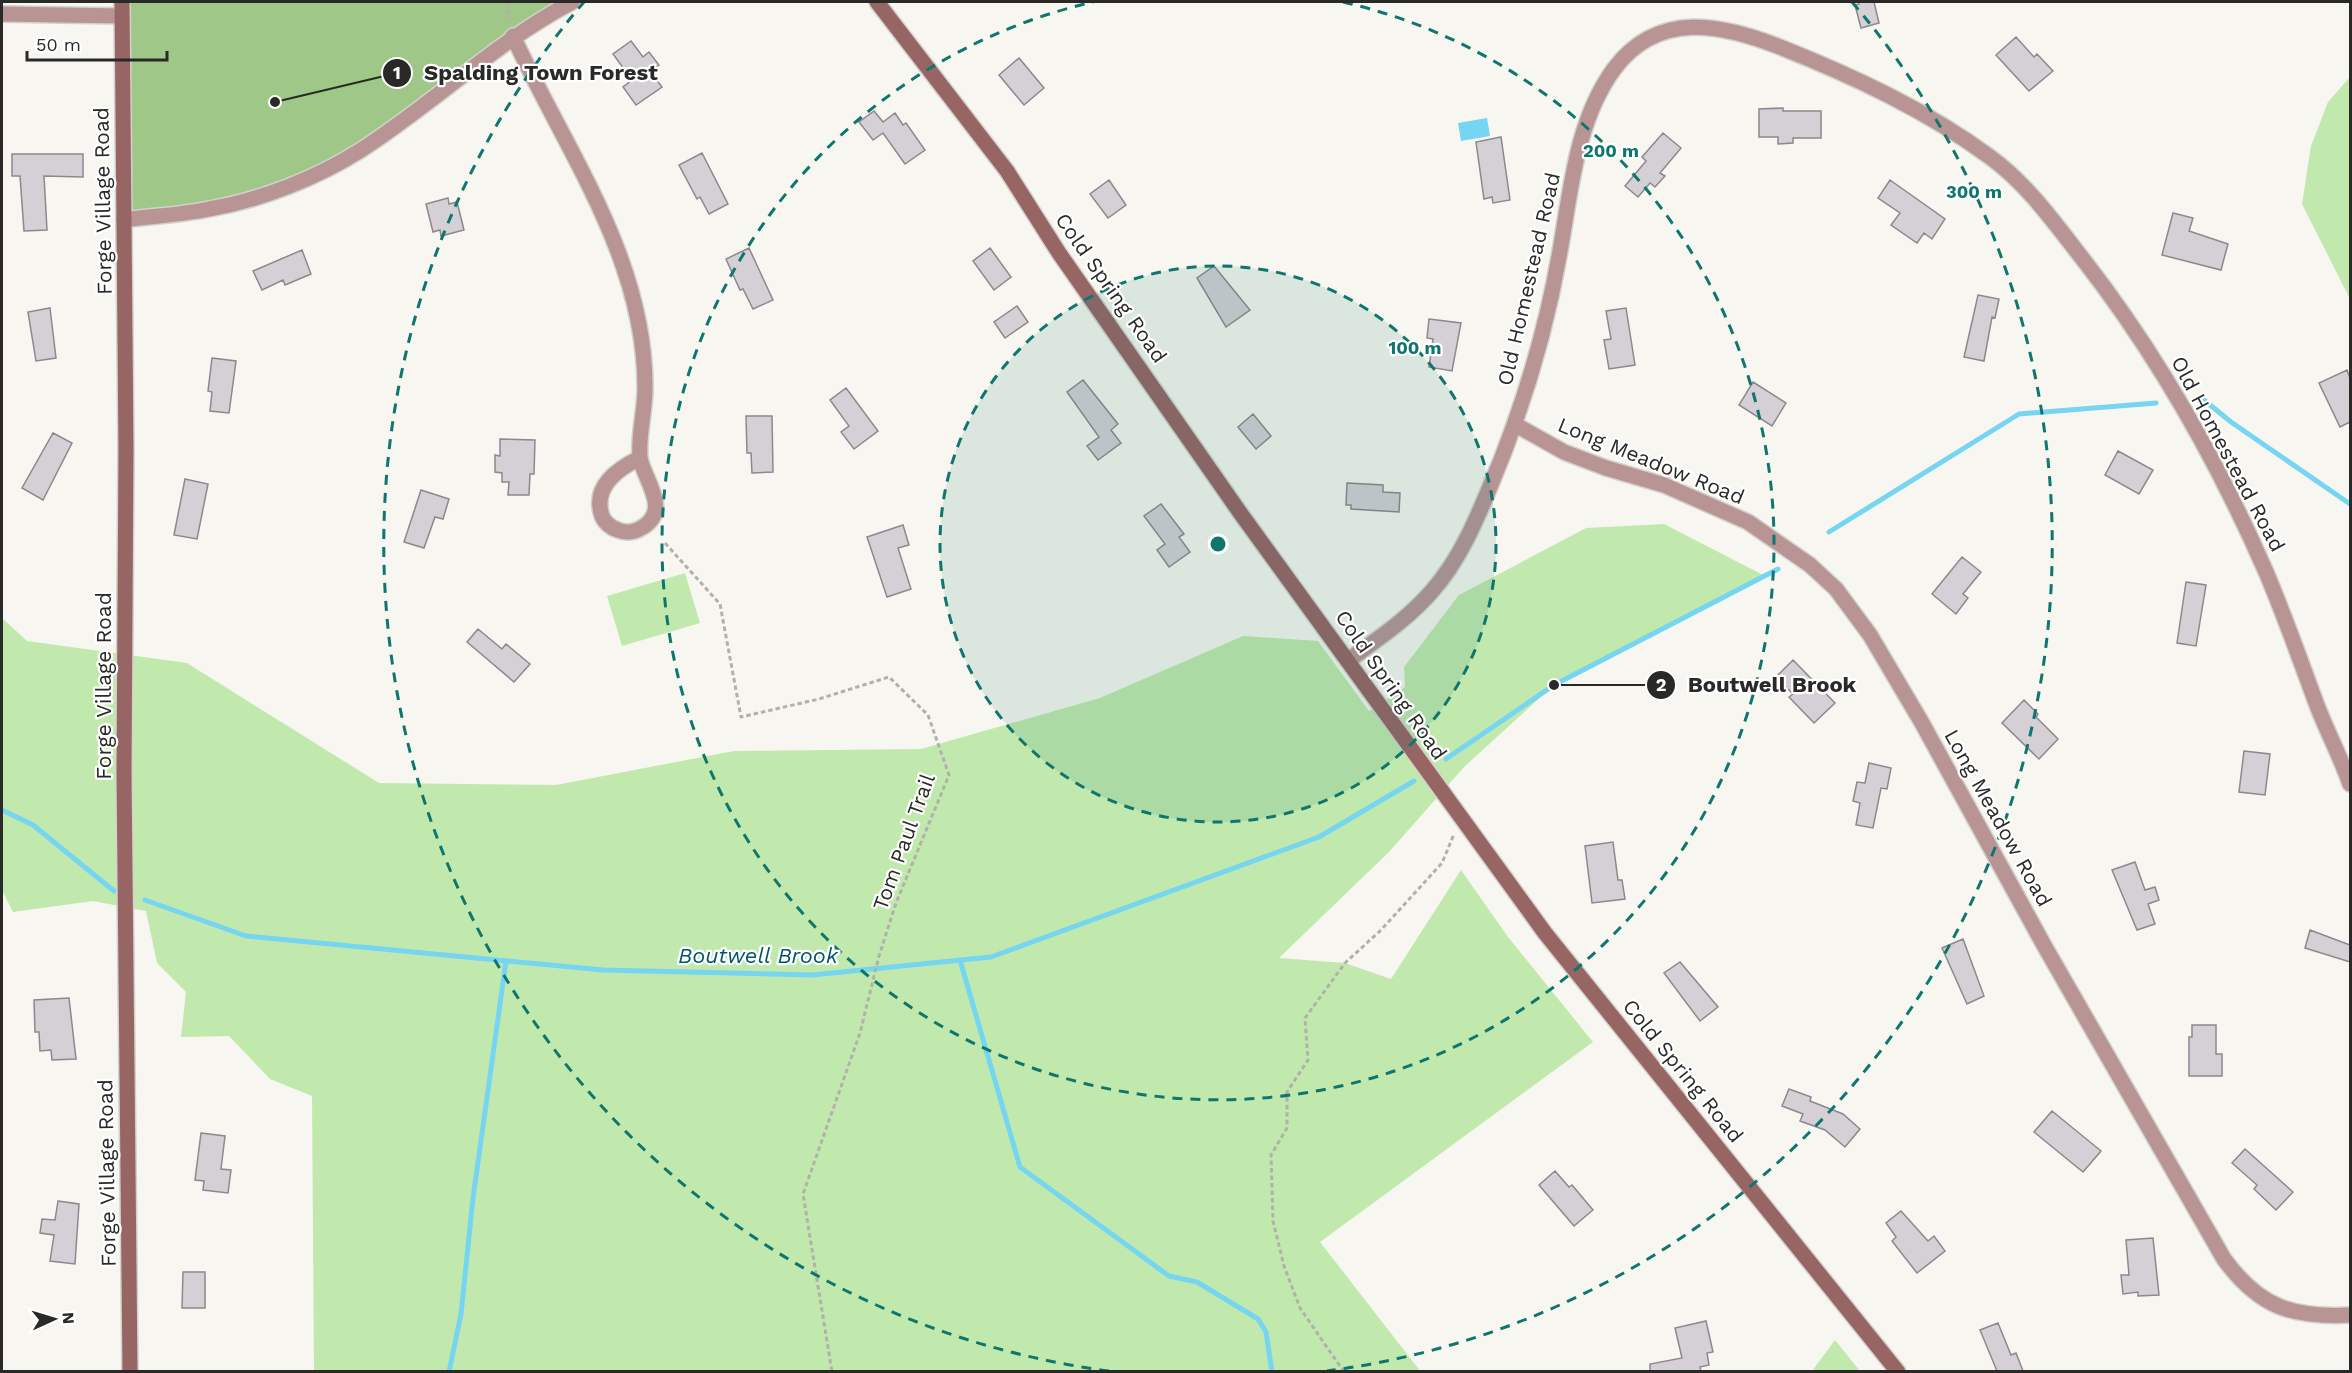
<svg xmlns="http://www.w3.org/2000/svg" width="2352" height="1373" font-family="'Work Sans',sans-serif">
<style>
.green{fill:#c2e9ad}
.forest{fill:#9fc888}
.water{fill:#76d5f0}
.lines{fill:none;stroke-linecap:round;stroke-linejoin:round}
.stream{stroke:#76d5f0;stroke-width:5}
.building{fill:#d4d0d5;stroke:#8c888d;stroke-width:1.5}
.street-casing{stroke:#d2d1cc;stroke-width:18}
.secondary-casing{stroke:#d2d1cc;stroke-width:18}
.path{stroke:#b1b1ac;stroke-width:3;stroke-dasharray:4.5 3;stroke-linecap:butt}
.street{stroke:#b89494;stroke-width:15}
.secondary{stroke:#986565;stroke-width:15}
.ring{fill:none;stroke:#0f766e;stroke-width:3;stroke-dasharray:10 8}
.labels{text-anchor:middle;stroke-width:4.5;stroke-linejoin:round;paint-order:stroke}
.street-label{font-size:21px;fill:#292927;stroke:#fff}
.water-label{font-size:22px;font-style:italic;fill:#005769;stroke:#fff}
.centre{fill:#0f766e;stroke:#fff;stroke-width:3}
.ring-label{font-size:18px;text-anchor:middle;font-weight:bold;fill:#0f766e;stroke:#fff;stroke-width:4.5;stroke-linejoin:round;paint-order:stroke}
.leader{fill:none;stroke:#292927;stroke-width:2}
.callout-dot{fill:#292927;stroke:#fff;stroke-width:2}
.mark-label{font-size:18px;text-anchor:middle;font-weight:bold;fill:#fff}
.callout-label{font-size:22px;text-anchor:middle;font-weight:bold;fill:#292927;stroke:#fff;stroke-width:4.5;stroke-linejoin:round;paint-order:stroke}
</style>
<rect width="100%" height="100%" fill="#f7f6f0"/>
<path class="green" d="M2350,77V299L2302,204L2311,146L2328,102Z
M1664,524L1765,576L1554,685L1464,767L1389,852L1279,958L1345,963L1391,979L1461,870L1508,937L1593,1042L1320,1242L1421,1372L314,1371L312,1096L270,1079L229,1036L181,1037L186,992L157,963L146,911L93,901L13,912L2,890V618L27,641L187,663L379,783L556,785L734,751L921,749L1100,698L1243,636L1318,641L1369,711L1405,687L1404,667L1459,595L1586,528Z
M685,573L700,623L622,646L607,596Z
M1835,1340L1860,1371H1812Z"/>
<path class="forest" d="M122,2H574L401,121L275,191L124,220Z"/>
<path class="water" d="M1487,118L1490,136L1461,141L1458,123Z"/>
<g class="lines">
<path class="stream" d="M2204,400L2231,422L2350,504
M1829,532L2019,414L2156,403
M1446,759L1554,685L1778,569
M2,810L33,825L114,891
M145,900L246,936L603,970L812,975L991,957L1319,837L1414,781
M960,960L1020,1167L1169,1276L1197,1282L1258,1319L1266,1332L1272,1372
M449,1372L461,1314L473,1198L506,961"/>
</g>
<path class="building" d="M1858,2H1874L1879,23L1861,28L1855,5L1859,4Z
M2016,37L2034,57L2037,54L2053,71L2029,91L1996,55Z
M631,41L643,57L649,52L659,65L650,71L662,87L636,105L623,87L632,80L613,54Z
M1019,58L1044,88L1024,105L999,75Z
M1783,108V111H1821V138H1793V143L1778,144V137H1759V109Z
M874,111L883,122L895,113L903,125L906,123L925,150L905,164L883,133L873,140L859,122Z
M1663,133L1681,148L1660,173L1665,176L1655,187L1650,183L1638,197L1625,186L1646,161L1642,157Z
M1501,137L1510,200L1493,203L1492,197L1484,199L1476,142Z
M702,153L728,204L709,214L700,197L697,199L679,165Z
M12,154H83V177L44,176L47,230L24,231L20,176H12Z
M1109,180L1126,205L1108,218L1090,194Z
M1890,180L1945,219L1932,239L1924,233L1917,243L1891,225L1900,213L1878,198Z
M448,198L449,204L457,202L464,230L441,236L440,230L433,232L426,204Z
M2173,213L2193,218L2189,231L2228,244L2221,270L2162,255Z
M749,248L773,300L753,309L743,289L740,290L726,259Z
M990,248L1011,277L994,290L973,261Z
M302,250L311,274L285,285L283,280L262,290L253,271Z
M1214,266L1250,310L1226,327L1197,278Z
M1978,295L1999,299L1995,318L1992,317L1984,361L1964,357Z
M1017,306L1028,322L1005,338L994,322Z
M50,308L56,358L36,361L28,312Z
M1626,308L1635,365L1609,369L1604,340L1611,339L1606,311Z
M1429,319L1461,323L1452,371L1429,367L1433,339L1427,338Z
M212,358L236,361L229,413L210,411L212,392L208,391Z
M2347,370L2350,378V422L2340,427L2319,383Z
M1083,380L1118,424L1111,430L1121,443L1098,460L1087,446L1099,437L1067,392Z
M1753,382L1786,403L1772,426L1739,405Z
M846,388L878,431L854,449L841,432L849,426L830,400Z
M1253,414L1271,436L1256,449L1238,427Z
M746,416H772L773,472L752,473L751,453H747Z
M53,433L72,443L43,500L22,488Z
M500,439L535,440L534,474H530L529,495H508L509,482H502V473L495,472V455L500,456Z
M2118,451L2153,470L2139,494L2105,475Z
M185,479L208,484L197,539L174,535Z
M1347,483L1383,485V492L1400,493L1399,512L1351,509V505H1346Z
M421,490L449,499L443,519L435,517L424,548L404,542Z
M1161,504L1184,534L1179,537L1190,552L1169,567L1157,550L1165,544L1144,516Z
M903,525L909,545L898,548L911,589L887,597L867,537Z
M1962,557L1981,572L1963,594L1968,598L1956,614L1932,594Z
M2186,582L2206,585L2196,646L2177,643Z
M478,629L502,649L506,644L530,664L514,682L467,642Z
M1793,660L1835,703L1814,723L1789,697L1793,694L1776,677Z
M2024,700L2038,714L2036,717L2058,739L2039,759L2002,723Z
M2244,751L2270,754L2265,795L2239,792Z
M1869,763L1891,768L1887,789L1881,788L1873,828L1856,825L1860,803L1853,801L1857,782L1865,783Z
M1613,842L1618,880H1622L1625,899L1592,903L1585,846Z
M2135,862L2145,890L2155,887L2159,900L2148,904L2155,924L2137,930L2112,870Z
M2310,930L2350,945V962L2305,948Z
M1963,939L1984,996L1967,1004L1942,948Z
M1680,962L1718,1007L1700,1021L1664,973Z
M69,998L76,1059L52,1060L51,1050L40,1051L39,1032H35L34,1000Z
M2192,1025H2216V1054H2222V1076H2189V1037H2192Z
M1789,1089L1811,1097L1810,1101L1843,1114L1860,1129L1845,1147L1825,1130L1800,1121L1803,1114L1782,1106Z
M2052,1111L2101,1151L2083,1172L2034,1132Z
M201,1133L225,1136L221,1169L231,1170L228,1193L203,1190L204,1181L195,1180Z
M2245,1149L2293,1192L2276,1210L2254,1189L2257,1185L2232,1163Z
M1555,1171L1569,1187L1572,1185L1593,1210L1574,1226L1539,1185Z
M58,1201L79,1204L75,1264L50,1261L54,1235L40,1233L42,1219L55,1220Z
M1901,1211L1928,1241L1934,1236L1945,1251L1917,1273L1892,1241L1896,1237L1886,1223Z
M2153,1238L2159,1295L2138,1296V1292L2123,1294L2121,1275H2129L2126,1240Z
M183,1272H205V1308H182Z
M1706,1321L1713,1352L1707,1353L1709,1365L1700,1367L1701,1371H1650V1364L1682,1358L1675,1328Z
M1998,1323L2011,1355L2016,1353L2023,1371H1997L1980,1330Z"/>
<g class="lines">
<g class="street-casing">
<path id="street" d="M2,14L122,16
M513,36C565,150 646,258 645,389C645,411 638,436 640,457C642,477 672,509 643,527C635,532 627,534 618,530C611,528 604,522 602,516C592,487 617,469 640,458
M124,220C152,216 181,215 209,209C261,200 317,178 361,150C434,103 496,42 572,2
M1516,425L1564,452L1606,468L1664,485L1748,522L1810,565L1836,589L1870,635L1922,723L2045,947L2224,1259C2259,1307 2292,1318 2350,1315
M1349,660C1379,638 1409,618 1433,590C1459,560 1475,523 1490,487C1522,411 1546,332 1560,251C1571,190 1576,121 1614,69C1658,10 1722,24 1780,47C1853,76 1926,110 1990,157C2026,183 2054,222 2082,258C2157,354 2217,460 2266,572C2284,614 2299,657 2315,700C2325,728 2340,755 2350,784"/>
</g>
<g class="secondary-casing">
<path id="secondary" d="M122,2L126,449L124,772L130,1372
M877,2L1007,171L1059,253L1241,514L1545,933L1898,1372"/>
</g>
<path class="path" d="M507,2L510,19
M665,543L720,604L741,717L819,699L889,677L928,715L949,775L896,903L879,956L860,1033L803,1194L832,1372
M1344,1372L1300,1308L1284,1266L1273,1221L1271,1155L1287,1128V1092L1308,1060L1305,1018L1345,963L1381,930L1442,863L1454,834"/>
<use href="#street" class="street"/>
<use href="#secondary" class="secondary"/>
</g>
<circle cx="1218" cy="544" r="278" fill="#0f766e" fill-opacity=".12"/>
<g class="ring">
<circle cx="1218" cy="544" r="278"/>
<path d="M1343 2A556 556 0 1 1 1093 2"/>
<path d="M1109 1371A834 834 0 0 1 584 2M1852 2A834 834 0 0 1 1327 1371"/>
</g>
<g class="labels">
<g class="street-label">
<text transform="translate(103 201) rotate(-91)" y="7">Forge Village Road</text>
<text transform="translate(1529 279) rotate(-77)" y="7">Old Homestead Road</text>
<text transform="translate(1111 288) rotate(55)" y="7">Cold Spring Road</text>
<text transform="translate(2228 454) rotate(62)" y="7">Old Homestead Road</text>
<text transform="translate(1651 461) rotate(22)" y="7">Long Meadow Road</text>
<text transform="translate(1391 685) rotate(55)" y="7">Cold Spring Road</text>
<text transform="translate(104 686) rotate(-90)" y="7">Forge Village Road</text>
<text transform="translate(1998 818) rotate(61)" y="7">Long Meadow Road</text>
<text transform="translate(904 842) rotate(-70)" y="7">Tom Paul Trail</text>
<text transform="translate(1683 1071) rotate(51)" y="7">Cold Spring Road</text>
<text transform="translate(107 1173) rotate(-91)" y="7">Forge Village Road</text>
</g>
<g class="water-label">
<text x="758" y="963">Boutwell Brook</text>
</g>
</g>
<circle cx="1218" cy="544" r="9" class="centre"/>
<g class="ring-label">
<text x="1611" y="157">200 m</text>
<text x="1974" y="198">300 m</text>
<text x="1415" y="354">100 m</text>
</g>
<path class="leader" d="M275 102L397 73M1554 685L1661 685"/>
<g class="callout-dot">
<circle cx="275" cy="102" r="6"/>
<circle cx="1554" cy="685" r="6"/>
<circle cx="397" cy="73" r="15"/>
<circle cx="1661" cy="685" r="15"/>
</g>
<g class="mark-label">
<text x="397" y="79">1</text>
<text x="1661" y="691">2</text>
</g>
<g class="callout-label">
<text x="541" y="80">Spalding Town Forest</text>
<text x="1772" y="692">Boutwell Brook</text>
</g>
<rect width="2352" height="1373" fill="none" stroke="#292927" stroke-width="6"/>
<g transform="translate(54 1319) rotate(86)" stroke="#ffffff" stroke-width="4.5" paint-order="stroke">
<path d="M0-4.5L10 22L0 15L-10 22Z" fill="#292927"/>
<text y="-9" font-size="16" font-weight="bold" text-anchor="middle" fill="#292927">N</text>
</g>
<path d="M27 51v9h140v-9" fill="none" stroke="#292927" stroke-width="3"/>
<text x="36" y="51" font-size="18" fill="#292927" stroke="#ffffff" stroke-width="4.5" paint-order="stroke">50 m</text>
</svg>
